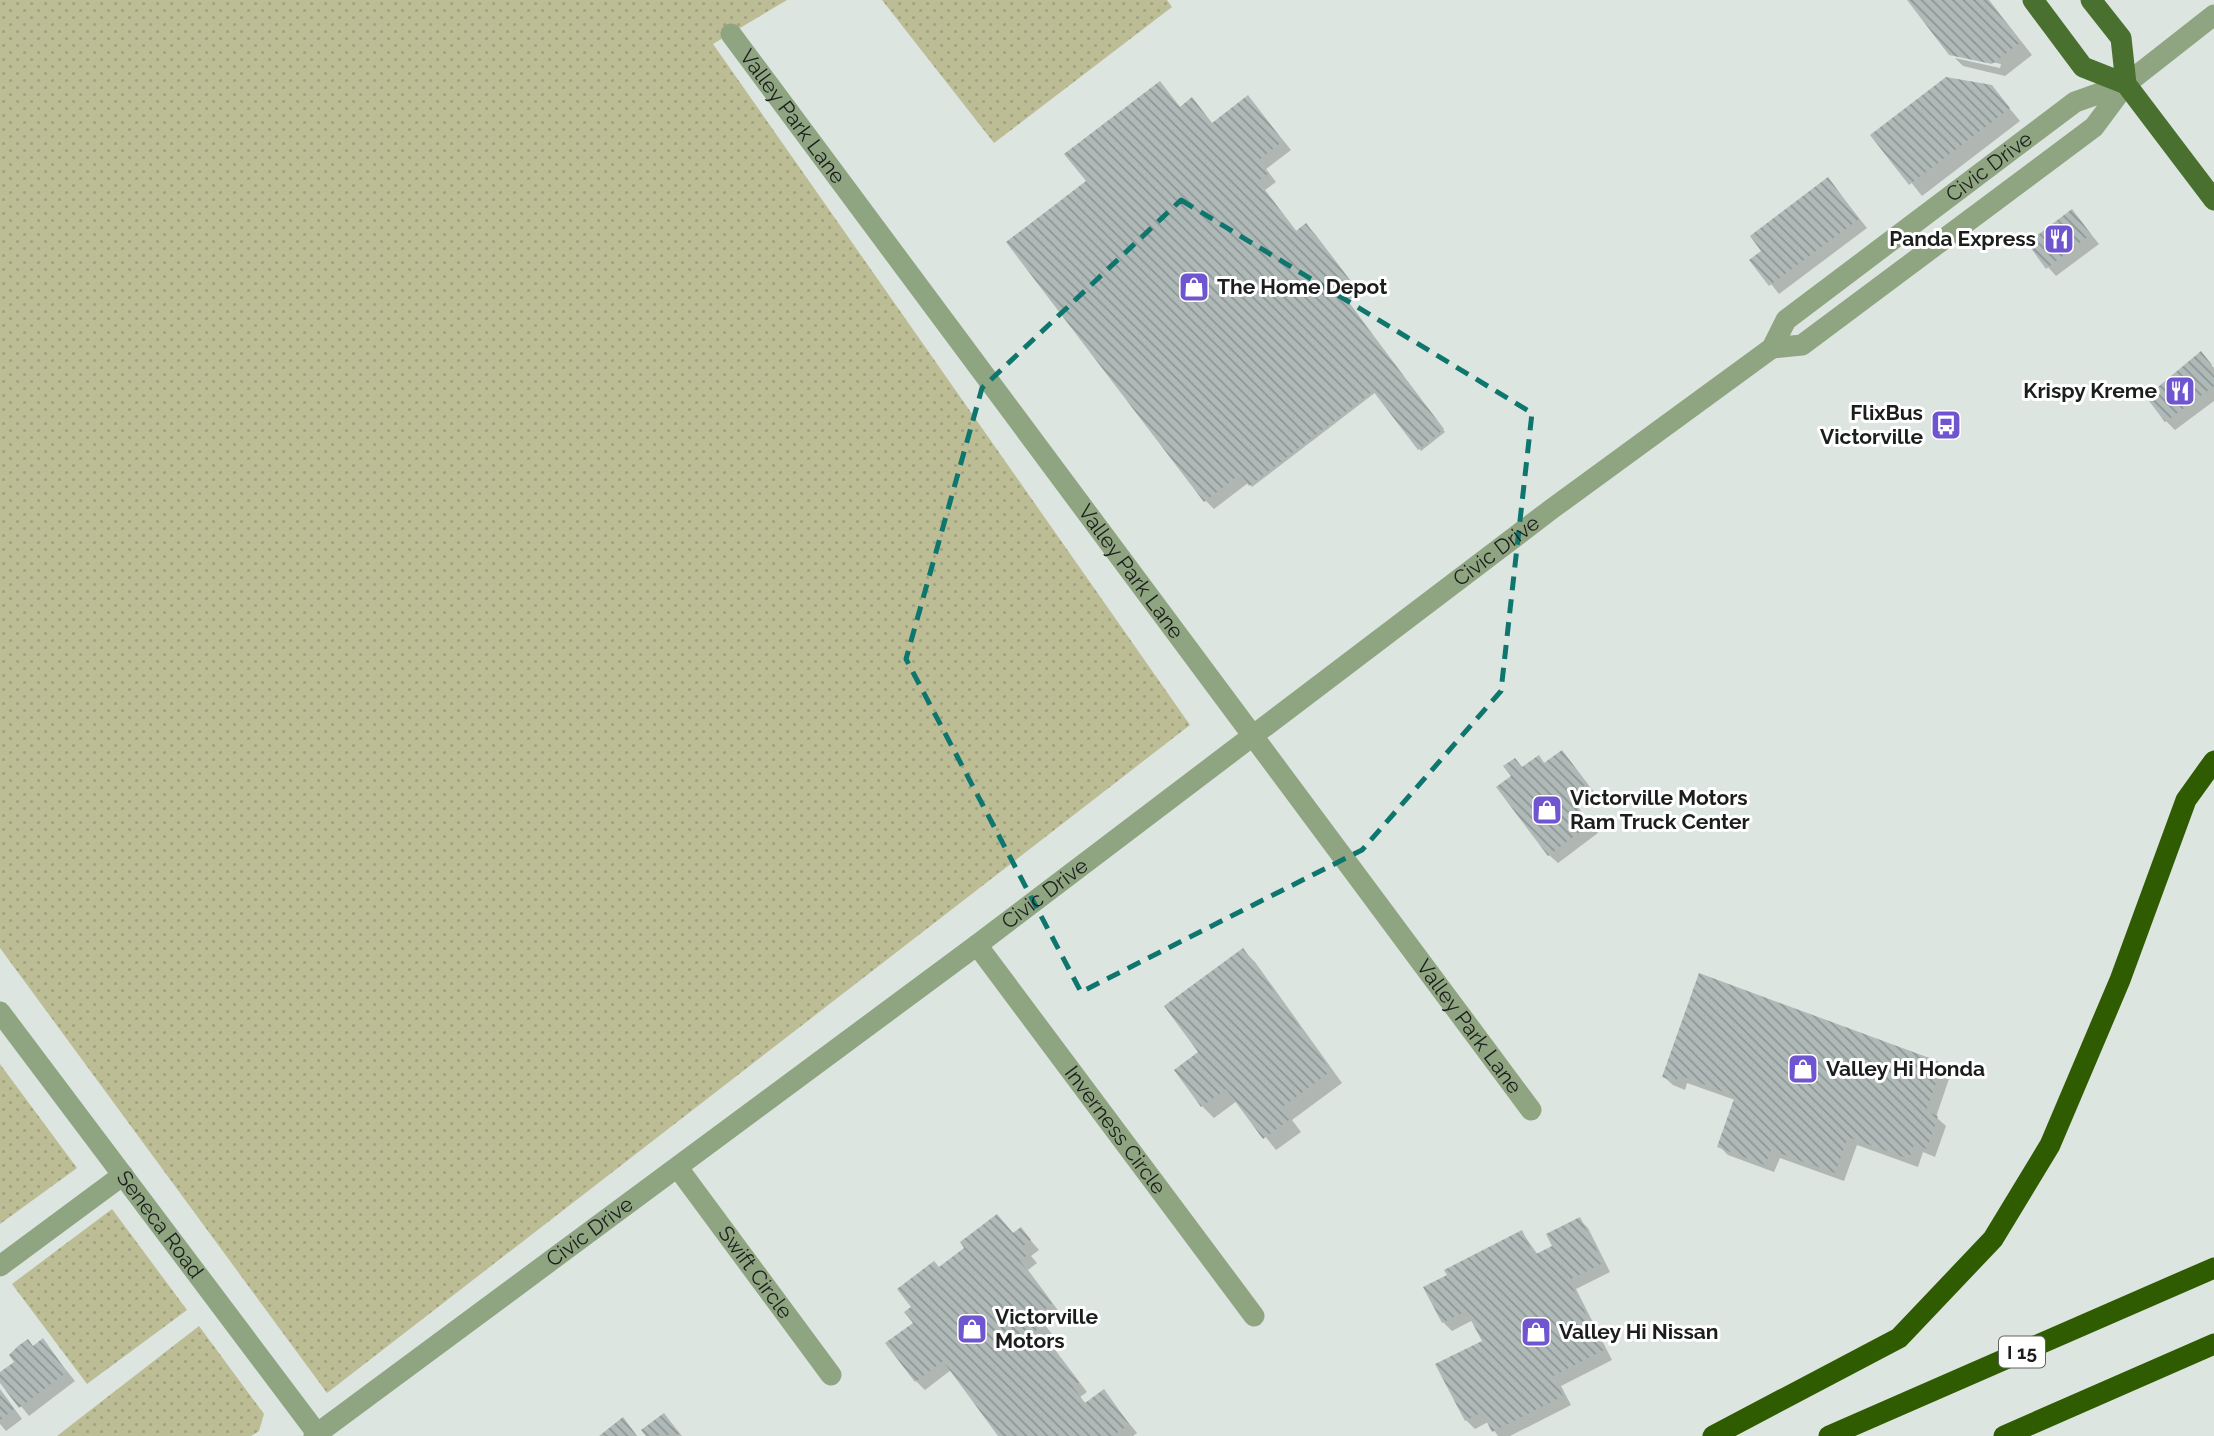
<svg xmlns="http://www.w3.org/2000/svg" width="2214" height="1436" font-family="Raleway,sans-serif">
<style>
.grass{fill:url(#grass-dots)}
.shadow{fill:#0003}
.building{fill:url(#building-back-hatch)}
.lines{fill:none;stroke-linecap:round;stroke-linejoin:round}
.minor{stroke:#8fa582;stroke-width:21}
.major{stroke:#49702e;stroke-width:21}
.highway{stroke:#305c01;stroke-width:21}
.marked{fill:none;stroke:#0f766e;stroke-width:5;stroke-dasharray:14 9;stroke-linejoin:round}
.labels{text-anchor:middle;stroke-width:6;stroke-linejoin:round;paint-order:stroke}
.shield{fill:#fff;stroke:#5f6260;stroke-width:2}
.shield-label{font-size:19px;font-weight:bold;fill:#1b1e1c}
.street-label{font-size:21px;fill:#1b1e1c;stroke:#fff}
.poi-label{font-size:21px;font-weight:bold;fill:#1b1e1c;stroke:#fff;text-anchor:start}
</style>
<defs>
<pattern id="grass-dots" width="8" height="8" patternUnits="userSpaceOnUse" patternTransform="scale(1.75)"><rect width="8" height="8" fill="#bcbd95"/><path d="M2 2h.1M6 6h.1" fill="none" stroke="#a1a280" stroke-width="1.8" stroke-linecap="round"/></pattern>
<pattern id="building-back-hatch" width="6" height="6" patternUnits="userSpaceOnUse" patternTransform="scale(1.75)"><rect width="6" height="6" fill="#afb9b7"/><path d="M-1 5l2 2M0 0l6 6M5-1l2 2" fill="none" stroke="#8e9694"/></pattern>
</defs>
<rect width="100%" height="100%" fill="#dde5e0"/>
<path class="grass" d="M0,0H787L713,44L1190,725L327,1393L0,948Z
M882,0H1167L1172,7L994,143Z
M0,1064L77,1168L0,1224Z
M112,1209L187,1310L87,1384L12,1284Z
M199,1326L264,1414L259,1431L251,1436H57Z"/>
<path class="shadow" d="M1910,0H1989L2032,55L2005,76L1963,66L1955,58L2000,68L2001,64L1950,53Z
M1160,83L1181,108L1192,100L1213,124L1248,97L1291,150L1266,169L1276,182L1265,190L1297,232L1306,225L1315,234L1360,293L1348,301L1445,432L1421,451L1376,392L1252,487L1248,483L1214,509L1205,500L1088,181Z
M1991,86L2020,121L1922,196L1873,135Z
M1828,179L1867,228L1779,294L1752,260L1763,251Z
M2072,211L2099,244L2056,276L2048,267Z
M2201,354L2214,368V401L2175,430L2166,421Z
M1562,752L1595,793L1577,806L1598,833L1558,863L1549,855L1523,769L1539,757L1545,764Z
M1243,950L1255,962L1342,1083L1292,1120L1301,1132L1276,1150L1237,1101L1214,1118L1202,1106L1201,1052Z
M1700,975L1942,1064L1951,1073L1936,1117L1946,1126L1935,1157L1923,1152L1918,1167L1857,1145L1844,1181L1780,1158L1774,1172L1728,1155L1719,1146L1735,1100L1687,1083L1685,1090L1673,1085L1664,1077Z
M1579,1219L1588,1228L1610,1272L1576,1289L1612,1360L1561,1386L1571,1405L1510,1436H1498L1488,1422L1475,1429L1466,1420L1484,1341L1473,1320L1452,1331L1443,1322L1522,1232L1538,1255L1554,1247Z
M1021,1229L1039,1250L1031,1256L1037,1263L1028,1270L1060,1313L1045,1325L1052,1334L1040,1343L1048,1353L1052,1349L1061,1358L1087,1392L1080,1397L1086,1404L1103,1391L1137,1433L1133,1436H1000L951,1370L925,1390L916,1381L913,1307L939,1268Z
M43,1341L75,1381L29,1416L0,1380V1374Z
M0,1389L22,1419L6,1431L0,1424Z
M663,1415L672,1424L682,1436H647Z"/>
<path class="building" d="M1907,0H1988L2021,42L1992,64L1949,55Z
M1946,77L1992,85L2010,108L1909,185L1870,135Z
M1160,81L1180,107L1192,97L1212,123L1248,95L1283,141L1259,160L1269,173L1258,181L1296,231L1306,223L1352,283L1340,292L1444,429L1418,450L1373,391L1249,486L1240,474L1204,502L1006,242L1086,181L1064,154Z
M1828,177L1859,219L1769,286L1749,260L1761,251L1750,236Z
M2072,209L2091,234L2046,269L2027,243Z
M2201,351L2212,365L2208,368L2214,376V386L2165,422L2146,397Z
M1562,750L1587,783L1570,796L1590,824L1548,856L1496,787L1511,776L1503,766L1515,758L1522,767L1539,755L1544,763Z
M1243,948L1331,1071L1281,1108L1290,1119L1263,1139L1226,1089L1201,1107L1174,1070L1198,1052L1164,1006Z
M1699,973L1943,1063L1926,1111L1938,1116L1927,1149L1914,1144L1909,1159L1848,1137L1835,1173L1771,1150L1765,1165L1717,1147L1735,1096L1679,1075L1676,1082L1662,1077Z
M997,1214L1013,1233L1021,1227L1031,1240L1023,1246L1029,1254L1020,1261L1052,1304L1037,1315L1044,1324L1033,1333L1046,1351L1053,1347L1079,1382L1073,1387L1085,1403L1104,1389L1129,1424L1113,1436H998L943,1361L915,1382L885,1343L913,1323L904,1312L911,1307L897,1289L934,1261L939,1267L964,1248L960,1242Z
M1580,1217L1603,1263L1569,1280L1604,1350L1553,1376L1563,1396L1492,1432L1482,1412L1465,1421L1435,1364L1482,1341L1466,1311L1442,1323L1423,1287L1447,1275L1444,1270L1522,1230L1534,1255L1552,1246L1546,1234Z
M43,1338L67,1372L19,1408L0,1383V1372L14,1362L9,1355L18,1346L28,1339L33,1346Z
M0,1390L14,1409L0,1420Z
M664,1413L680,1434L646,1436L641,1430Z
M623,1417L637,1436H599Z"/>
<g class="lines">
<g class="minor">
<path id="s1" d="M731,34L1531,1110"/>
<path d="M1772,348L1802,345L2094,127L2126,84L2214,15"/>
<path id="s2" d="M977,945L1254,1316"/>
<path id="s3" d="M0,1012L319,1436"/>
<path id="s4" d="M678,1168L831,1375"/>
<path d="M0,1266L123,1175"/>
<path id="s5" d="M314,1436L977,945L1553,508L1772,348L1786,320L2075,102L2126,84"/>
</g>
<path class="major" d="M2033,0L2083,67L2126,84L2214,200
M2091,0L2121,38L2126,84"/>
<path class="highway" d="M1713,1436L1899,1338L1993,1239L2050,1145L2120,980L2186,800L2214,761
M1829,1436L2214,1268
M2004,1436L2214,1344"/>
</g>
<path class="marked" d="M1181,200L1532,413L1501,691L1362,850L1081,992L906,659L982,388Z"/>
<defs>
<g id="restaurant-square" transform="scale(1.575)"><rect x="-9" y="-9" width="18" height="18" rx="4" fill="#6f55cf" stroke="#fff"/><path d="M-5-6h1v4h1v-4h1v4h1v-4h1v5L-1.5 .5V6h-2V.5L-5-1ZM5-6V6H3V1.5H1.5Q1.5-4 5-6Z" fill="#fff"/></g>
<g id="shop-square" transform="scale(1.575)"><rect x="-9" y="-9" width="18" height="18" rx="4" fill="#6f55cf" stroke="#fff"/><path d="M-5-2.5h2.3a2.7 3.5 0 0 1 5.4 0H5L5.5 6h-11ZM-1.5-2.5h3a1.5 2.3 0 0 0-3 0Z" fill="#fff"/></g>
<g id="bus-square" transform="scale(1.575)"><rect x="-9" y="-9" width="18" height="18" rx="4" fill="#6f55cf" stroke="#fff"/><path d="M-5-6H5V4H4V6H2V4H-2V6H-4V4H-5ZM-3.5-4V0h7V-4ZM-3.5 1.2v1.5H-2V1.2ZM2 1.2v1.5H3.5V1.2Z" fill="#fff"/></g>
</defs>
<g fill-rule="evenodd">
<use href="#restaurant-square" x="2059" y="239"/>
<use href="#shop-square" x="1194" y="287"/>
<use href="#restaurant-square" x="2180" y="391"/>
<use href="#bus-square" x="1946" y="425"/>
<use href="#shop-square" x="1547" y="810"/>
<use href="#shop-square" x="1803" y="1069"/>
<use href="#shop-square" x="972" y="1329"/>
<use href="#shop-square" x="1536" y="1332"/>
</g>
<g class="labels">
<rect class="shield" x="1999" y="1336.5" width="46" height="31" rx="5"/>
<g class="shield-label">
<text x="2022" y="1359">I 15</text>
</g>
<g class="street-label">
<text dy="7" stroke="none"><textPath href="#s1" startOffset="103">Valley Park Lane</textPath></text>
<text dy="7" stroke="none"><textPath href="#s5" startOffset="2105">Civic Drive</textPath></text>
<text dy="7" stroke="none"><textPath href="#s5" startOffset="1477">Civic Drive</textPath></text>
<text dy="7" stroke="none"><textPath href="#s1" startOffset="670">Valley Park Lane</textPath></text>
<text dy="7" stroke="none"><textPath href="#s5" startOffset="910">Civic Drive</textPath></text>
<text dy="7" stroke="none"><textPath href="#s1" startOffset="1237">Valley Park Lane</textPath></text>
<text dy="7" stroke="none"><textPath href="#s2" startOffset="231">Inverness Circle</textPath></text>
<text dy="7" stroke="none"><textPath href="#s3" startOffset="266">Seneca Road</textPath></text>
<text dy="7" stroke="none"><textPath href="#s5" startOffset="343">Civic Drive</textPath></text>
<text dy="7" stroke="none"><textPath href="#s4" startOffset="130">Swift Circle</textPath></text>
</g>
<g class="poi-label">
<text x="2036" y="246" text-anchor="end">Panda Express</text>
<text x="1217" y="294">The Home Depot</text>
<text x="2157" y="398" text-anchor="end">Krispy Kreme</text>
<text x="1923" y="420" text-anchor="end">FlixBus<tspan x="1923" dy="24">Victorville</tspan></text>
<text x="1570" y="805">Victorville Motors<tspan x="1570" dy="24">Ram Truck Center</tspan></text>
<text x="1826" y="1076">Valley Hi Honda</text>
<text x="995" y="1324">Victorville<tspan x="995" dy="24">Motors</tspan></text>
<text x="1559" y="1339">Valley Hi Nissan</text>
</g>
</g>
</svg>
